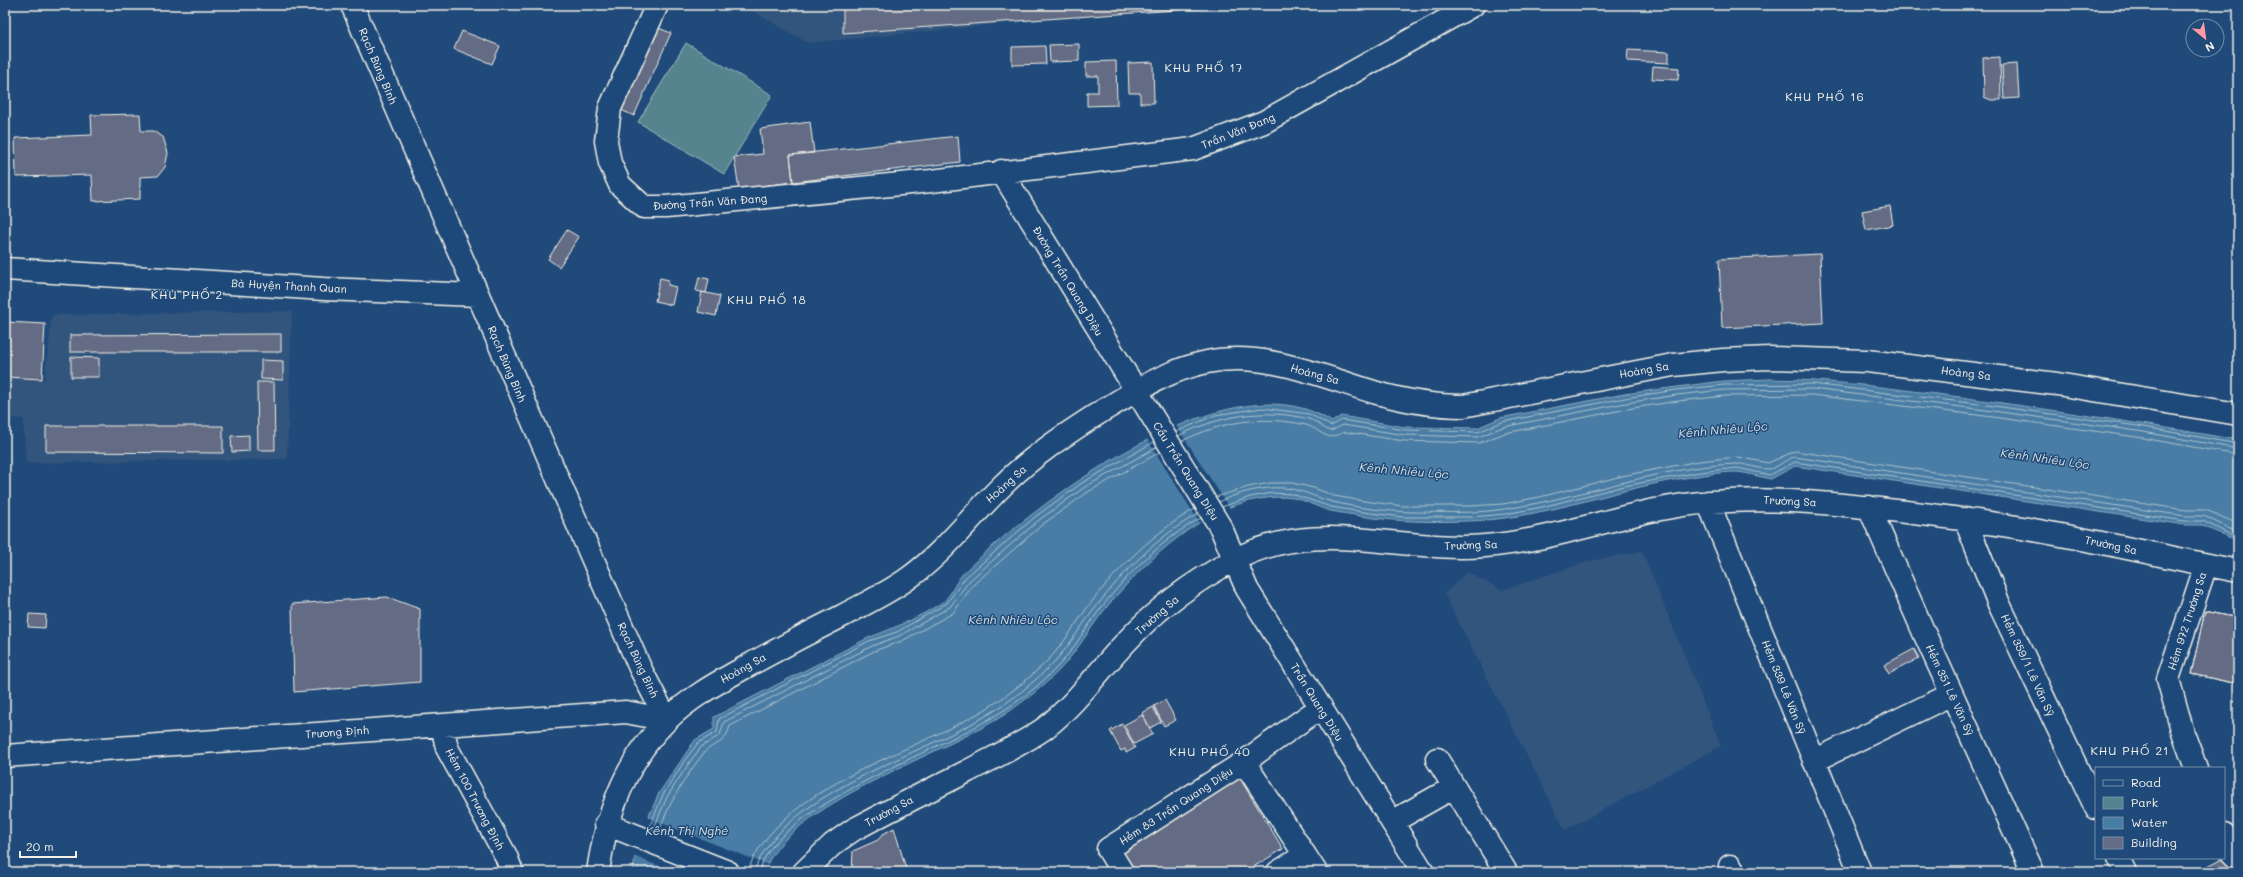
<svg xmlns="http://www.w3.org/2000/svg" width="2243" height="877" font-family="Mali,sans-serif">
<style>
.built{fill:#33547d}
.green{fill:#54848e;stroke:#a4babb}
.water{fill:#487da5;stroke:#8dabc0}
.pier{fill:#1f4a7a}
.lines{fill:none;stroke-linecap:round;stroke-linejoin:round}
.shore{stroke:#afc3cd;stroke-width:1}
.building{fill:#636c84;stroke:#f4f1e8}
.minor-casing{stroke:#f4f1e8;stroke-width:25}
.minor{stroke:#1f4a7a;stroke-width:22}
.labels{text-anchor:middle;stroke-width:3;stroke-linejoin:round;paint-order:stroke}
.street-label{font-size:11px;fill:#f4f1e8;stroke:#1f4a7a}
.neighbourhood-label{font-size:12px;letter-spacing:1px;fill:#f4f1e8;stroke:#1f4a7a}
.water-label{font-size:12px;font-style:italic;fill:#dae0de;stroke:#1f4a7a}
</style>
<rect width="100%" height="100%" fill="#1f4a7a"/>
<filter id="ink" filterUnits="userSpaceOnUse"><feTurbulence type="fractalNoise" baseFrequency=".025" numOctaves="2"/><feDisplacementMap in="SourceGraphic" scale="8" xChannelSelector="R" yChannelSelector="G"/><feConvolveMatrix kernelMatrix="1 2 1 2 8 2 1 2 1" color-interpolation-filters="sRGB"/></filter>
<g filter="url(#ink)">
<path class="built" d="M742,5H1193L808,43Z
M292,311L287,459L26,463L23,419L5,418V376L45,379L52,315Z
M1642,551L1721,746L1565,830L1444,594L1467,572L1502,590L1590,561Z"/>
<path class="green" d="M686,43L772,95L724,174L638,122Z"/>
<path class="water" d="M1770,379C1834,380 1897,389 1960,397C2053,410 2146,424 2238,440V539L2228,537L2201,525H2185L1795,466L1771,479C1760,477 1748,473 1737,472C1718,472 1698,476 1679,479C1609,491 1541,519 1469,521C1433,522 1396,522 1360,516C1350,514 1340,513 1331,511C1318,508 1306,500 1293,498C1273,495 1249,500 1230,507C1183,525 1133,574 1102,613C1089,630 1078,649 1064,665C1048,683 1027,699 1007,713C946,754 787,803 764,872H633L635,857L648,818L659,793L695,740L714,729V717L868,638C894,628 921,617 944,601C951,595 955,583 961,576C968,567 979,559 987,551C1058,489 1237,356 1332,422L1341,416L1405,427L1477,428L1500,418L1624,394L1723,381Z"/>
<path class="pier" d="M1176,425L1230,509L1201,525L1147,439Z
M646,817L768,865L766,872H674L633,856Z"/>
<g class="lines">
<path class="shore" d="M1176,432L1215,415L1262,408L1309,414L1331,426L1342,420L1405,430L1478,432L1502,422L1625,398L1676,390L1724,385L1812,384L1987,405L2138,426L2238,444
M1178,436C1221,415 1263,408 1309,419C1318,422 1323,429 1331,431L1343,425L1405,435L1478,437L1503,427L1626,403L1677,395L1724,390L1812,389L1986,410L2138,431L2238,449
M1182,441C1223,421 1261,415 1306,425C1315,427 1321,435 1331,437L1345,432L1404,441L1479,443L1505,433L1627,409L1678,401L1725,396L1812,395L1985,416L2137,437L2238,455
M1216,497L1248,487L1271,483H1292L1314,488L1334,496L1364,501L1403,506H1471L1503,504L1540,497L1622,476L1699,461L1738,457L1768,463L1795,451L2186,510H2206L2238,524
M1219,502C1240,491 1273,484 1296,490C1309,493 1320,499 1333,502C1358,508 1385,511 1411,512C1442,512 1474,514 1504,509C1582,498 1656,467 1735,464C1746,463 1757,469 1768,469C1777,469 1786,458 1795,457L2185,516H2204L2230,529L2238,530
M1222,507L1250,497L1272,493L1292,494L1331,507L1363,512L1402,517H1472L1505,514L1542,507L1624,486L1700,472L1737,468L1770,475L1795,462L2185,521H2203L2229,534L2238,535
M649,828L663,795L685,760L698,743L717,732L719,719L869,641L897,632L947,603L965,578L1036,516L1082,483L1154,442
M653,830L667,797L689,763L701,747L720,735L724,722L872,646L899,636L950,607L969,581L1039,520L1085,487L1157,447
M659,832C668,804 685,777 703,754C714,740 723,749 730,726L874,651L902,641L953,613L973,585L1043,524L1088,492L1160,452
M749,872C750,862 755,855 760,847C805,781 911,752 979,713C1005,698 1032,677 1053,655C1067,639 1077,621 1090,604C1118,568 1155,531 1195,509
M755,872C756,863 761,857 765,850C808,787 916,756 982,718C1009,703 1035,682 1056,660C1071,644 1082,624 1096,607C1123,572 1159,535 1198,514
M760,872C766,814 937,750 984,722C1012,707 1040,686 1061,663C1075,647 1086,628 1098,612C1125,576 1162,539 1201,518"/>
</g>
<path class="building" d="M843,5H1249L843,33Z
M656,27L671,33L634,116L619,109Z
M462,31L500,46L492,64L454,49Z
M1079,44V61L1050,62L1049,45Z
M1045,46L1046,64L1012,65V47Z
M1628,50L1669,52V63L1627,61Z
M2000,57L2001,100H1991L1984,97L1983,58Z
M1116,61L1117,105L1087,106V92H1098V76H1086V62Z
M1153,62L1154,103H1140V93H1129L1128,63Z
M2017,64L2019,98L2004,99L2002,65Z
M1653,66L1679,68L1678,80L1652,79Z
M140,114L141,131H153L163,137L168,153L165,167L158,176L140,177V199L93,201L92,175L16,177L15,138L92,135L91,115Z
M810,122L814,153L790,155L793,182L739,189L734,157L763,154L760,129Z
M958,136L960,162L793,182L790,155Z
M1890,206L1893,225L1866,230L1862,211Z
M567,230L579,237L559,267L548,259Z
M1820,254L1823,323L1722,328L1719,259Z
M699,277L709,279L706,293L696,291Z
M660,278L669,280L668,285L676,287L672,305L655,301Z
M702,292L720,296L716,316L698,312Z
M5,322L45,324L42,379L5,377Z
M281,334V352H70V335Z
M71,357L99,358V377H71Z
M261,360L283,361V380L261,379Z
M257,382H274L275,450H258Z
M46,426H223V453L46,452Z
M249,435V451L232,452L231,436Z
M387,597L420,609V682L294,692L292,604Z
M2205,611L2238,618V684L2191,674Z
M2205,611L2238,618V684L2191,674Z
M29,614L46,615L45,628L28,627Z
M1914,649L1919,658L1889,674L1884,665Z
M1165,700L1176,720L1164,726L1154,706Z
M1153,707L1161,722L1150,728L1142,713Z
M1142,715L1153,734L1134,744L1124,725Z
M1122,724L1135,748L1126,753L1125,749L1121,751L1110,731Z
M1239,777L1283,849L1245,872H1135L1121,849Z
M894,828L907,872H852L853,851L878,840L883,834Z
M2232,853L2238,860V872H2197Z"/>
<g class="lines">
<g class="minor-casing">
<path id="minor" d="M352,5L640,668L667,720
M657,5L610,108L606,141L610,163L620,185L644,207H666L931,181L1193,149L1264,122L1473,5
M1001,171L1221,528L1247,589L1423,872
M5,269L324,289L477,295
M1708,502L1860,872
M1869,507L1925,635L2033,872
M1965,519L1999,604L2096,808
M442,725L447,748L506,856L512,872
M5,756L626,712L667,720
M1437,759L1506,872
M1814,761L1952,694
M1244,762L1316,872
M2196,768L2183,733L2168,679L2206,565
M1392,822L1454,787
M606,824L728,872
M2224,835L2232,853L2238,859
M2119,858L2126,872
M1730,866L1734,872
M598,872C606,815 625,762 666,721C688,699 715,684 742,669C776,650 810,632 844,615C866,603 890,592 910,577C946,551 972,515 1003,485C1031,457 1066,434 1099,413C1134,392 1167,370 1207,362C1264,350 1323,377 1377,393C1406,401 1434,406 1463,406L1673,365L1723,360L1770,358L1867,361L2057,384L2238,414
M804,872L833,844L853,830C890,810 928,791 966,772C993,758 1021,745 1045,728C1077,703 1099,670 1127,641C1157,608 1195,581 1234,560C1318,516 1397,553 1485,546C1562,540 1635,507 1712,502C1777,497 1842,504 1906,512C1956,518 2006,524 2055,534C2116,545 2177,559 2238,571
M1122,872L1108,849L1244,762L1321,707
M1278,872L1305,855"/>
</g>
<use href="#minor" class="minor"/>
</g>
</g>
<g class="labels">
<g class="street-label">
<text transform="translate(378 66) rotate(67)" y="4">Rạch Bùng Binh</text>
<text transform="translate(1238 131) rotate(-22)" y="4">Trần Văn Ðang</text>
<text transform="translate(710 202) rotate(-4)" y="4">Đường Trần Văn Đang</text>
<text transform="translate(1068 281) rotate(59)" y="4">Đường Trần Quang Diệu</text>
<text transform="translate(289 286) rotate(3)" y="4">Bà Huyện Thanh Quan</text>
<text transform="translate(507 364) rotate(67)" y="4">Rạch Bùng Binh</text>
<text transform="translate(1644 370) rotate(-10)" y="4">Hoàng Sa</text>
<text transform="translate(1966 373) rotate(7)" y="4">Hoàng Sa</text>
<text transform="translate(1315 374) rotate(15)" y="4">Hoàng Sa</text>
<text transform="translate(1186 471) rotate(58)" y="4">Cầu Trần Quang Diệu</text>
<text transform="translate(1006 484) rotate(-42)" y="4">Hoàng Sa</text>
<text transform="translate(1790 501) rotate(3)" y="4">Trường Sa</text>
<text transform="translate(1471 545) rotate(-2)" y="4">Trường Sa</text>
<text transform="translate(2111 545) rotate(12)" y="4">Trường Sa</text>
<text transform="translate(1157 615) rotate(-41)" y="4">Trường Sa</text>
<text transform="translate(2187 621) rotate(-72)" y="4">Hẻm 972 Trường Sa</text>
<text transform="translate(638 660) rotate(65)" y="4">Rạch Bùng Binh</text>
<text transform="translate(2028 665) rotate(65)" y="4">Hẻm 359/1 Lê Văn Sỹ</text>
<text transform="translate(743 668) rotate(-29)" y="4">Hoàng Sa</text>
<text transform="translate(1784 687) rotate(68)" y="4">Hẻm 339 Lê Văn Sỹ</text>
<text transform="translate(1950 690) rotate(65)" y="4">Hẻm 351 Lê Văn Sỹ</text>
<text transform="translate(1317 702) rotate(58)" y="4">Trần Quang Diệu</text>
<text transform="translate(337 732) rotate(-4)" y="4">Trương Định</text>
<text transform="translate(475 799) rotate(62)" y="4">Hẻm 100 Trương Định</text>
<text transform="translate(1176 806) rotate(-33)" y="4">Hẻm 83 Trần Quang Diệu</text>
<text transform="translate(889 811) rotate(-28)" y="4">Trường Sa</text>
</g>
<g class="neighbourhood-label">
<text x="1204" y="72">KHU PHỐ 17</text>
<text x="1825" y="101">KHU PHỐ 16</text>
<text x="187" y="299">KHU PHỐ 2</text>
<text x="767" y="304">KHU PHỐ 18</text>
<text x="2130" y="755">KHU PHỐ 21</text>
<text x="1210" y="756">KHU PHỐ 40</text>
</g>
<g class="water-label">
<text transform="translate(1723 430) rotate(-5)" y="4">Kênh Nhiêu Lộc</text>
<text transform="translate(2045 459) rotate(8)" y="4">Kênh Nhiêu Lộc</text>
<text transform="translate(1404 471) rotate(5)" y="4">Kênh Nhiêu Lộc</text>
<text x="1013" y="624">Kênh Nhiêu Lộc</text>
<text x="687" y="835">Kênh Thị Nghè</text>
</g>
</g>
<rect width="2243" height="877" fill="none" stroke="#1f4a7a" stroke-width="20"/>
<rect x="10" y="10" width="2223" height="857" fill="none" stroke="#f4f1e8" stroke-width="1.5" filter="url(#ink)"/>
<rect x="2095" y="767" width="130" height="92" fill="#1f4a7a" stroke="#748da6"/>
<rect x="2103" y="780" width="20" height="6" fill="#1f4a7a" stroke="#748da6"/>
<text x="2131" y="787" font-size="12" fill="#f4f1e8">Road</text>
<rect x="2103" y="797" width="20" height="12" fill="#54848e" stroke="#748da6"/>
<text x="2131" y="807" font-size="12" fill="#f4f1e8">Park</text>
<rect x="2103" y="817" width="20" height="12" fill="#487da5" stroke="#748da6"/>
<text x="2131" y="827" font-size="12" fill="#f4f1e8">Water</text>
<rect x="2103" y="837" width="20" height="12" fill="#636c84" stroke="#748da6"/>
<text x="2131" y="847" font-size="12" fill="#f4f1e8">Building</text>
<g transform="translate(2205 38) rotate(151)"><circle r="19" fill="#1f4a7a" stroke="#748da6"/>
<path d="M0-3L7 15L0 10L-7 15Z" fill="#ff9aa2"/>
<text y="-6" font-size="11" font-weight="bold" text-anchor="middle" fill="#f4f1e8">N</text>
</g>
<path d="M20 851v6h56v-6" fill="none" stroke="#f4f1e8" stroke-width="2"/>
<text x="26" y="851" font-size="12" fill="#f4f1e8" stroke="#1f4a7a" stroke-width="3" paint-order="stroke">20 m</text>
</svg>
